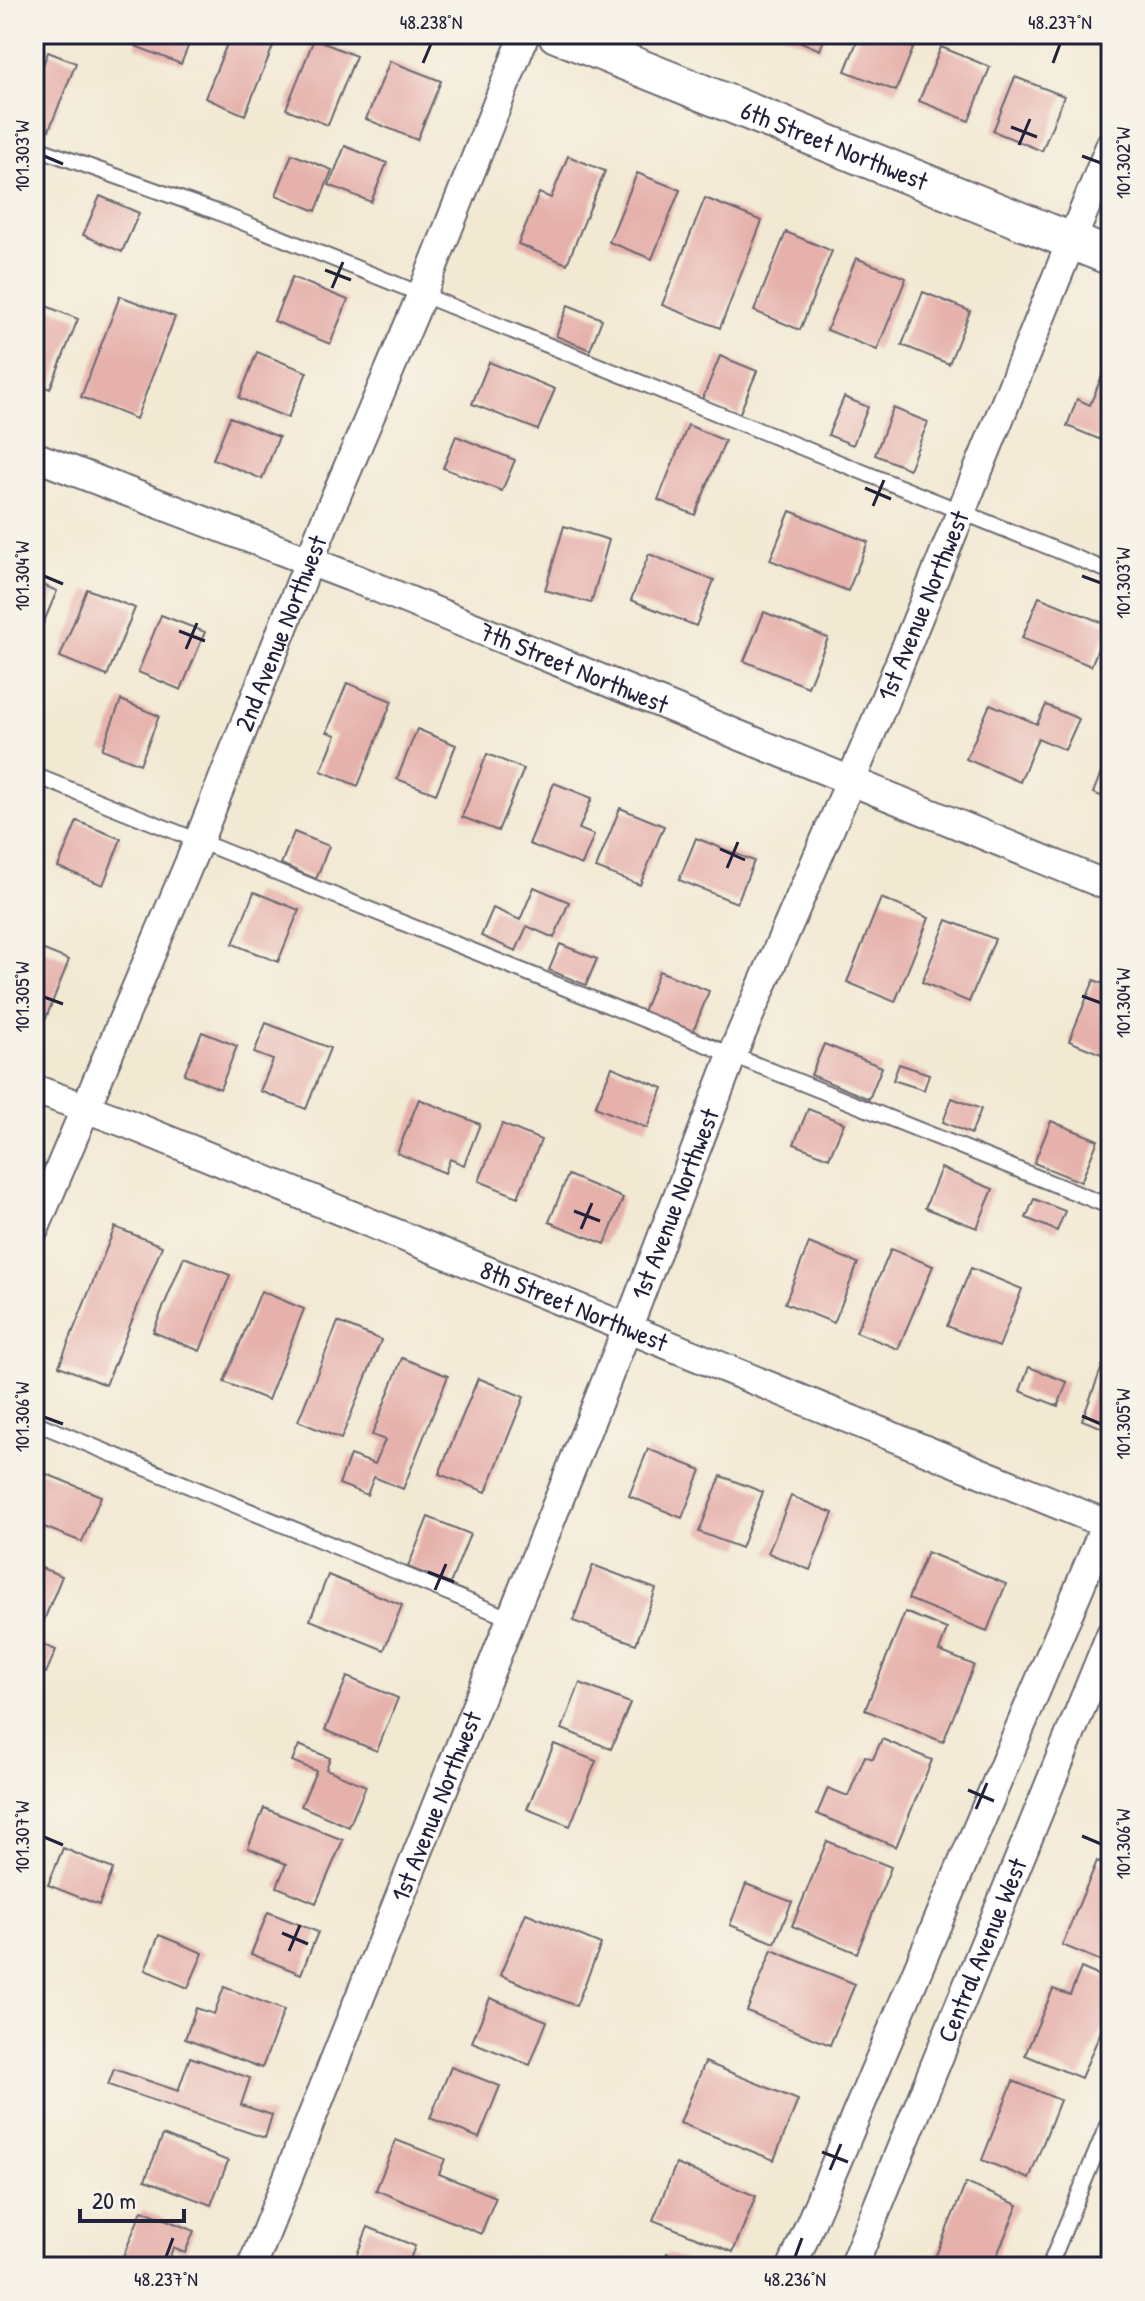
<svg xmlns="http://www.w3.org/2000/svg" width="1145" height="2301" font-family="'Patrick Hand',sans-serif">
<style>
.building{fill:#e6b0ab}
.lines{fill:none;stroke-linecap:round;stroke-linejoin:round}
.service-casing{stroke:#6b6870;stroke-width:18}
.minor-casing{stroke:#6b6870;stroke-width:32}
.tertiary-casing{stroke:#6b6870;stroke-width:40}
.service{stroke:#fff;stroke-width:14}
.minor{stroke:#fff;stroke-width:28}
.tertiary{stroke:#fff;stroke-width:36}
.ticks{fill:none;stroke:#22223b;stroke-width:3}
.labels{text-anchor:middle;stroke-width:8;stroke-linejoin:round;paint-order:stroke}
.street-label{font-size:26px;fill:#22223b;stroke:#f7f3e8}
.neatline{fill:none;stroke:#22223b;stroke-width:3}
.ticks-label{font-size:20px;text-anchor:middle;fill:#22223b}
</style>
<rect width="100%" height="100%" fill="#f7f3e8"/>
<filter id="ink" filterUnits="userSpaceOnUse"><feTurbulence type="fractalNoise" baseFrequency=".0125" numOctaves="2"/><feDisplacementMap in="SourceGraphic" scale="16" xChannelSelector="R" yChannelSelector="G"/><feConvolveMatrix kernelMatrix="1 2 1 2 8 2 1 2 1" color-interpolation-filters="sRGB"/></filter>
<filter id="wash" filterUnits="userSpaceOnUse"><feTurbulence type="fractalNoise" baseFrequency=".006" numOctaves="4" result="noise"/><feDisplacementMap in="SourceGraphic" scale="32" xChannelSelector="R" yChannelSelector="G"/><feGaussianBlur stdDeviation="1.8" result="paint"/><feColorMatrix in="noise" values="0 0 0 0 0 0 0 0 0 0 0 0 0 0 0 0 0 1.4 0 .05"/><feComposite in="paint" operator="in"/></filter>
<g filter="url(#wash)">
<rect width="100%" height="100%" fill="#f2e9d3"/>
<g id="blocks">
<path class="building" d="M140,34H193L181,64L135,46Z
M231,34H278L245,115L205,98Z
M782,34H826L820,50Z
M860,34L918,36L896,91L845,71Z
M314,39L356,56L328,125L286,109Z
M941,47L990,67L969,121L919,101Z
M48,52L76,63L49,130L34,124V88Z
M390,61L441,81L417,140L366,119Z
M1015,77L1064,96L1042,151L993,131Z
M345,146L387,163L371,202L329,185Z
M292,154L332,170L316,211L276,195Z
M568,156L605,171L567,264L518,244L539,193L551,198Z
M637,173L680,190L652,259L609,242Z
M100,196L139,213L122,252L83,235Z
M705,198L762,221L720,328L662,305Z
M786,232L832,251L800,330L754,311Z
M856,258L906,278L877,350L827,330Z
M292,277L348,300L330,344L274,321Z
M923,292L970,311L949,364L902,345Z
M120,296L175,317L136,419L81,397Z
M34,301L78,319L50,389L34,382Z
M568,305L602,319L590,350L556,336Z
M257,352L307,372L288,418L239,398Z
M1111,354V444L1067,426L1077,399L1090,405Z
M720,356L757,371L739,415L702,400Z
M489,362L555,389L538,430L472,404Z
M844,397L868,407L853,445L828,435Z
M893,408L928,422L909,469L875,455Z
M230,417L279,437L262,479L213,459Z
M688,425L725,441L695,515L658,500Z
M456,436L515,460L502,491L443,468Z
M790,511L868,542L848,591L770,560Z
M564,526L609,540L591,603L545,590Z
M649,554L714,580L696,626L631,600Z
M34,581L57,591L34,645Z
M87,589L135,608L107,676L60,657Z
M1039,597L1108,625L1091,666L1022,638Z
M764,612L828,638L808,687L744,661Z
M161,615L205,632L181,690L138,672Z
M347,683L392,701L358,786L321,771L336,735L327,732Z
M121,700L159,716L140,764L102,749Z
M990,704L1037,724L1046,705L1079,719L1065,750L1038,738L1020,782L966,759Z
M417,729L456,745L436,794L397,779Z
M1111,748V800L1093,793Z
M487,754L524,769L498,831L462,817Z
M554,783L592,798L579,829L594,835L582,865L529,844Z
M620,808L664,826L640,885L596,868Z
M77,821L121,839L103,885L58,867Z
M294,832L329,846L316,879L281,864Z
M696,838L754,861L737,903L679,880Z
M534,887L569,902L554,938L527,926L516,951L481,936L493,908L520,920Z
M254,892L299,910L278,962L233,944Z
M881,898L929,918L895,1002L847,982Z
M947,920L995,939L969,1002L922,982Z
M560,944L597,959L586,985L549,970Z
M34,946L69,960L46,1018L34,1014Z
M659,971L709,991L693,1032L643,1012Z
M1094,980L1111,987V1058L1069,1041Z
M266,1023L330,1048L306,1109L260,1091L273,1060L254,1053Z
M202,1032L237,1046L220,1089L184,1074Z
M824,1044L882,1067L869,1099L811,1075Z
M899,1064L929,1074L924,1090L893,1080Z
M612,1067L663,1088L647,1128L595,1107Z
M952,1098L981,1109L971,1134L943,1122Z
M419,1099L480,1124L464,1165L450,1159L445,1173L397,1153Z
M808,1109L844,1123L829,1158L794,1144Z
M1051,1121L1098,1140L1081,1182L1034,1163Z
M502,1124L541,1140L518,1197L479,1181Z
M941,1168L993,1189L977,1228L925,1208Z
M568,1175L623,1198L605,1244L549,1222Z
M1034,1199L1065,1211L1057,1231L1026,1218Z
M115,1227L162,1246L106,1385L59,1366Z
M809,1243L858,1263L834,1323L785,1303Z
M891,1249L933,1266L898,1349L856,1332Z
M184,1257L230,1275L200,1351L153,1332Z
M971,1268L1022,1289L999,1347L947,1326Z
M261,1291L304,1309L268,1400L224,1382Z
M338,1322L381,1340L341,1439L298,1421Z
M1108,1351L1111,1352V1431L1082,1420Z
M402,1358L448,1376L403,1489L374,1477L367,1495L339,1484L350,1455L375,1464L385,1440L372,1435Z
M1029,1367L1067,1382L1058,1406L1020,1391Z
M478,1378L524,1397L486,1492L439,1474Z
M648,1449L701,1470L682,1518L629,1496Z
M34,1469L101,1496L82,1542L34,1523Z
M721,1476L763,1492L741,1548L699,1532Z
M791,1496L833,1513L810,1570L768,1553Z
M428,1517L470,1534L450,1584L408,1567Z
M927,1552L1006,1584L987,1631L908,1599Z
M34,1565L62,1576L40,1630L34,1628Z
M593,1565L656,1589L636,1644L573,1621Z
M328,1575L402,1605L384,1650L310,1620Z
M905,1612L947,1629L939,1651L974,1665L943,1742L865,1710Z
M34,1641L56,1650L46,1673L34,1668Z
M347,1677L398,1698L377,1751L325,1730Z
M580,1683L630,1703L611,1749L562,1729Z
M882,1739L932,1760L896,1847L817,1814L828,1788L848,1796L865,1756L873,1759Z
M554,1744L596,1761L570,1826L527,1809Z
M299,1745L330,1758L326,1769L366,1786L349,1827L301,1806L316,1771L292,1761Z
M264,1808L343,1840L316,1903L277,1887L286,1864L248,1848Z
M827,1841L891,1867L857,1953L792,1926Z
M63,1848L113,1869L99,1905L48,1885Z
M1097,1861L1111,1867V1937L1101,1961L1062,1945Z
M746,1884L792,1902L775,1943L730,1925Z
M268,1912L318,1932L301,1974L251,1954Z
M526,1913L601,1944L576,2006L500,1975Z
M159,1935L203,1953L188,1988L145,1970Z
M772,1950L855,1984L830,2045L747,2011Z
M1081,1968L1111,1981V2008L1081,2078L1025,2055L1053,1989L1070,1995Z
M224,1987L284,2010L262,2068L185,2039L196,2008L214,2014Z
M490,1998L547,2021L530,2065L472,2042Z
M190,2057L250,2078L241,2105L272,2115L265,2138L108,2085L114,2069L178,2091Z
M705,2062L798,2100L774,2160L680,2123Z
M451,2067L500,2086L479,2138L430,2118Z
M1013,2081L1060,2100L1029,2179L982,2160Z
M163,2135L228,2161L211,2205L145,2180Z
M396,2140L445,2159L439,2174L496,2197L481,2234L376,2190Z
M676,2164L756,2196L733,2252L653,2220Z
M966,2183L1018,2205L992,2267H931Z
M142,2210L194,2231L185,2253L173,2248L166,2267H119Z
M368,2227L415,2246L407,2267H352Z
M667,2253L701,2267H661Z"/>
</g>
</g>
<g filter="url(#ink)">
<use href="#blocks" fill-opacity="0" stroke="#6b6870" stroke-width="2"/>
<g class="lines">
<g class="service-casing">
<path id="service" d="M34,147L217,212L1111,572
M34,775L1111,1207
M34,1422L509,1618
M1049,2267L1111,2116"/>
</g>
<g class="minor-casing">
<g id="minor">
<path id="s1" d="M34,456L351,577L1111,887"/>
<path id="s2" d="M34,1089L126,1123L1111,1526"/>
<path id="s3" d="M34,1230L199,840L324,524L422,294L525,34"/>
<path id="s4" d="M252,2267L627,1329L732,1055L867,743L1111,144"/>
<path d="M792,2267L1106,1524"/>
<path id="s5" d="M853,2267L1111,1634"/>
</g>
</g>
<g class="tertiary-casing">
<g id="tertiary">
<path id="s6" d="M556,34L1111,257"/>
</g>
</g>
<use href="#service" class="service"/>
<use href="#minor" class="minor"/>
<use href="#tertiary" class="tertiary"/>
</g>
</g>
<path class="ticks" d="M423,63L431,44M1053,63L1060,44M1011,127L1037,137M1019,145L1030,119M44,156L63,164M1082,156L1101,163M325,270L351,280M332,288L343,262M865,488L891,499M873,506L884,480M44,576L63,584M1082,576L1101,583M179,631L205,641M186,649L197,623M720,849L745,860M727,868L738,842M1082,996L1101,1003M44,997L63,1004M574,1211L600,1221M581,1229L592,1203M1082,1416L1101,1424M44,1417L63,1424M428,1572L454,1582M435,1590L446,1564M968,1790L994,1801M976,1809L987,1783M1082,1836L1101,1844M44,1837L63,1845M282,1933L308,1944M289,1951L300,1925M822,2152L848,2162M830,2170L841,2144M166,2257L173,2238M795,2257L802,2238"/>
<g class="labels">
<g class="street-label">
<text dy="9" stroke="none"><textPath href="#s6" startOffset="300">6th Street Northwest</textPath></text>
<text dy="9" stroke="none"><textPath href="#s4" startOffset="1792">1st Avenue Northwest</textPath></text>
<text dy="9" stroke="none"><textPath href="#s3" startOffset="646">2nd Avenue Northwest</textPath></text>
<text dy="9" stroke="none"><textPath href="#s1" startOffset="580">7th Street Northwest</textPath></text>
<text dy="9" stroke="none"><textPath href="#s4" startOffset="1144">1st Avenue Northwest</textPath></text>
<text dy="9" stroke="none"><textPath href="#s2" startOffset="582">8th Street Northwest</textPath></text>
<text dy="9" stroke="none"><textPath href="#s4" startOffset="496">1st Avenue Northwest</textPath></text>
<text dy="9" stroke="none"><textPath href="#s5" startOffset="342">Central Avenue West</textPath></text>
</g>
</g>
<rect width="1145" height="2301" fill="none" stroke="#f7f3e8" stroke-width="88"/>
<path d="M80 2209v12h104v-12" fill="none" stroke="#22223b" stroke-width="4"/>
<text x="92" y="2209" font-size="24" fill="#22223b" stroke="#f7f3e8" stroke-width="6" paint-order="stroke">20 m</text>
<rect x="44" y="44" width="1057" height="2213" class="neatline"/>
<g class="ticks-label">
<text x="431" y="29">48.238°N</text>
<text x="1060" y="29">48.237°N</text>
<text transform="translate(22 156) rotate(-90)" y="7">101.303°W</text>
<text transform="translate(1123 163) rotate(-90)" y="7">101.302°W</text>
<text transform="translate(22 576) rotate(-90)" y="7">101.304°W</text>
<text transform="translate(1123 583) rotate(-90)" y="7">101.303°W</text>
<text transform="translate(22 997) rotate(-90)" y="7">101.305°W</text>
<text transform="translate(1123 1003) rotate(-90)" y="7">101.304°W</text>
<text transform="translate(22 1417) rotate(-90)" y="7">101.306°W</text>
<text transform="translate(1123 1424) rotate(-90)" y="7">101.305°W</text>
<text transform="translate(22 1837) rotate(-90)" y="7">101.307°W</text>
<text transform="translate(1123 1844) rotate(-90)" y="7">101.306°W</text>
<text x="166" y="2286">48.237°N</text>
<text x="795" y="2286">48.236°N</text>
</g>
</svg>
